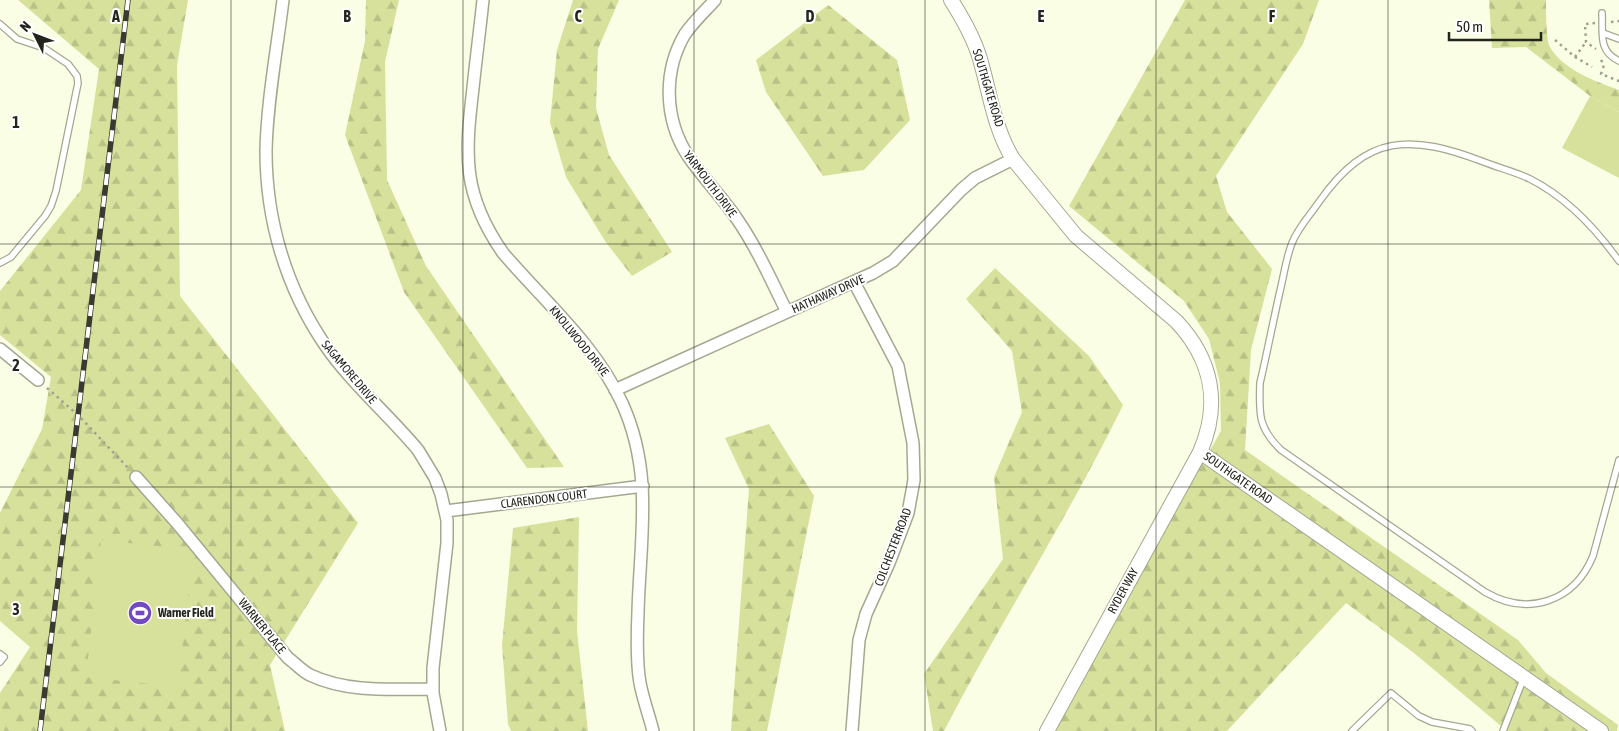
<svg xmlns="http://www.w3.org/2000/svg" width="1619" height="731" font-family="'Asap Condensed',sans-serif">
<style>
.forest{fill:url(#forest-firs)}
.park{fill:#d7e19c}
.lines{fill:none;stroke-linecap:round;stroke-linejoin:round}
.service-casing{stroke:#a4a891;stroke-width:8}
.minor-casing{stroke:#a4a891;stroke-width:14}
.tertiary-casing{stroke:#a4a891;stroke-width:16}
.path{stroke:#9fa290;stroke-width:2.5;stroke-dasharray:2.5 4;stroke-linecap:butt}
.service{stroke:#fff;stroke-width:5.5}
.minor{stroke:#fff;stroke-width:11}
.tertiary{stroke:#fff;stroke-width:14}
.rail-casing{stroke:#393a30;stroke-width:5.5}
.rail{stroke:#fff;stroke-width:4;stroke-dasharray:11;stroke-linecap:butt}
.grid{fill:none;stroke:#23241b;stroke-width:1;stroke-opacity:0.55}
.labels{text-anchor:middle;stroke-width:4;stroke-linejoin:round;paint-order:stroke}
.street-label{font-size:12px;fill:#23241b;stroke:#fff}
.poi-label{font-size:12px;font-weight:bold;fill:#23241b;stroke:#fff;text-anchor:start}
.grid-label{font-size:16px;text-anchor:middle;font-weight:bold;fill:#23241b;stroke:#fff;stroke-width:4;stroke-linejoin:round;paint-order:stroke}
</style>
<defs>
<pattern id="forest-firs" width="22" height="20" patternUnits="userSpaceOnUse" patternTransform="scale(1.25)"><rect width="22" height="20" fill="#d7e19c"/><path d="M5 1l3.5 6h-7zM16 11l3.5 6h-7z" fill="#b8c186"/></pattern>
</defs>
<rect width="100%" height="100%" fill="#f9fee5"/>
<path class="forest" d="M18,0H188L177,65L180,296L358,523L270,665L285,731H0V693L30,647L0,621V513L42,429L51,377L0,335V291L81,190L99,69Z
M366,0H399L385,62L387,180L426,266L564,467L527,468L404,292L345,135L365,41Z
M573,0H619L598,49L596,108L609,155L672,252L632,276L605,241L566,177L550,122L557,50Z
M1185,0H1319L1303,44L1216,176L1227,212L1272,269L1251,350L1245,450L1518,640L1546,673L1618,725L1617,731H1507L1414,653L1346,603L1227,731H1049L1221,431L1220,383L1209,339L1184,301L1069,206Z
M1489,0H1546C1546,9 1546,41 1550,47C1563,70 1595,81 1619,90V112L1590,96L1526,47L1492,48Z
M828,5L897,60L910,120L864,170L823,176L766,92L756,60Z
M995,268L1089,356L1123,405C1069,516 1001,621 944,731H933L924,674L1003,559L994,477L1022,412L1012,351L966,299Z
M769,424L814,496L767,731H731L749,489L725,438Z
M579,517L577,631L588,731H511L508,724L502,645L513,528Z"/>
<path class="park" d="M1590,96L1619,112V178L1562,148Z
M101,540L193,550L178,687L86,677Z"/>
<g class="lines">
<g class="service-casing">
<path id="service" d="M1602,13C1603,34 1598,51 1619,61
M0,24L17,39L44,48L68,64L77,76L78,83L56,191L51,206L45,216L11,257L0,263
M1603,33L1619,39
M1619,261C1596,229 1566,197 1530,179C1516,172 1499,168 1484,162C1411,134 1367,133 1319,202C1310,215 1298,228 1292,243C1286,258 1284,275 1280,291C1273,322 1267,353 1260,383C1259,414 1258,428 1281,450L1485,592C1528,617 1574,602 1593,556L1619,460
M0,654L4,657L0,662
M1352,731L1391,693L1419,716L1432,722L1470,729L1472,731
M1503,731L1524,677"/>
</g>
<g class="minor-casing">
<path id="minor" d="M283,0C277,49 267,102 266,151C266,220 286,288 325,345C351,383 388,414 418,450L435,478L441,494L447,520V543L433,668V693L440,731
M483,0C480,29 476,59 473,88C465,156 462,194 503,253C544,301 595,344 622,403C654,473 640,538 638,612C637,635 636,661 640,683C643,699 649,715 653,731
M715,0C705,11 694,21 685,34C663,71 664,119 688,156C703,178 722,197 737,219C757,248 771,280 787,312
M0,349L38,380
M615,390L873,273L893,261L961,190L975,178L1013,159
M136,477L177,523L288,658C295,663 302,671 310,675C348,693 392,689 433,689
M446,511L643,486
M852,731L859,640L866,614L889,563L908,513L914,480L913,443L898,366L854,282"/>
</g>
<g class="tertiary-casing">
<path id="tertiary" d="M951,0C963,19 974,38 980,59C990,93 994,128 1013,159L1076,236L1176,321C1212,359 1221,404 1200,452L1047,731
M1200,452L1601,731"/>
</g>
<path class="path" d="M1611,22L1619,21
M1595,23L1585,24L1586,42L1596,49
M1555,40L1575,57L1592,67
M1575,57L1586,42
M1601,60L1604,65L1601,74L1619,81
M47,388L78,415L130,470"/>
<use href="#service" class="service"/>
<use href="#minor" class="minor"/>
<use href="#tertiary" class="tertiary"/>
<g class="rail-casing">
<path id="rail" d="M40,731L128,0"/>
</g>
<use href="#rail" class="rail"/>
</g>
<path class="grid" d="M231,0V731M463,0V731M694,0V731M925,0V731M1156,0V731M1388,0V731M0,244H1619M0,487H1619"/>
<defs>
<g id="stadium-disc" transform="scale(1.25)"><circle r="9.5" fill="#734ac2" stroke="#fff"/><path d="M0-5a6.5 5 0 1 0 0 10a6.5 5 0 1 0 0-10ZM-3.5-1.8h7v3.6h-7Z" fill="#fff"/></g>
</defs>
<g fill-rule="evenodd">
<use href="#stadium-disc" x="140" y="613"/>
</g>
<g class="labels">
<g class="street-label">
<text transform="translate(988 88) rotate(73)" y="4">SOUTHGATE ROAD</text>
<text transform="translate(710 184) rotate(53)" y="4">YARMOUTH DRIVE</text>
<text transform="translate(828 294) rotate(-24)" y="4">HATHAWAY DRIVE</text>
<text transform="translate(579 341) rotate(51)" y="4">KNOLLWOOD DRIVE</text>
<text transform="translate(349 372) rotate(50)" y="4">SAGAMORE DRIVE</text>
<text transform="translate(1238 478) rotate(35)" y="4">SOUTHGATE ROAD</text>
<text transform="translate(544 499) rotate(-7)" y="4">CLARENDON COURT</text>
<text transform="translate(893 547) rotate(-69)" y="4">COLCHESTER ROAD</text>
<text transform="translate(1123 591) rotate(-61)" y="4">RYDER WAY</text>
<text transform="translate(262 626) rotate(51)" y="4">WARNER PLACE</text>
</g>
<g class="poi-label">
<text x="158" y="617">Warner Field</text>
</g>
</g>
<g class="grid-label">
<text x="116" y="22">A</text>
<text x="347" y="22">B</text>
<text x="578" y="22">C</text>
<text x="810" y="22">D</text>
<text x="1041" y="22">E</text>
<text x="1272" y="22">F</text>
<text x="16" y="128">1</text>
<text x="16" y="371">2</text>
<text x="16" y="615">3</text>
</g>
<g transform="translate(35 35) rotate(312)" stroke="#ffffff" stroke-width="4" paint-order="stroke">
<path d="M0-4L9 19L0 12L-9 19Z" fill="#23241b"/>
<text y="-8" font-size="14" font-weight="bold" text-anchor="middle" fill="#23241b">N</text>
</g>
<path d="M1449 32v8h92v-8" fill="none" stroke="#23241b" stroke-width="2.5"/>
<text x="1456" y="32" font-size="15" fill="#23241b" stroke="#ffffff" stroke-width="4" paint-order="stroke">50 m</text>
</svg>
